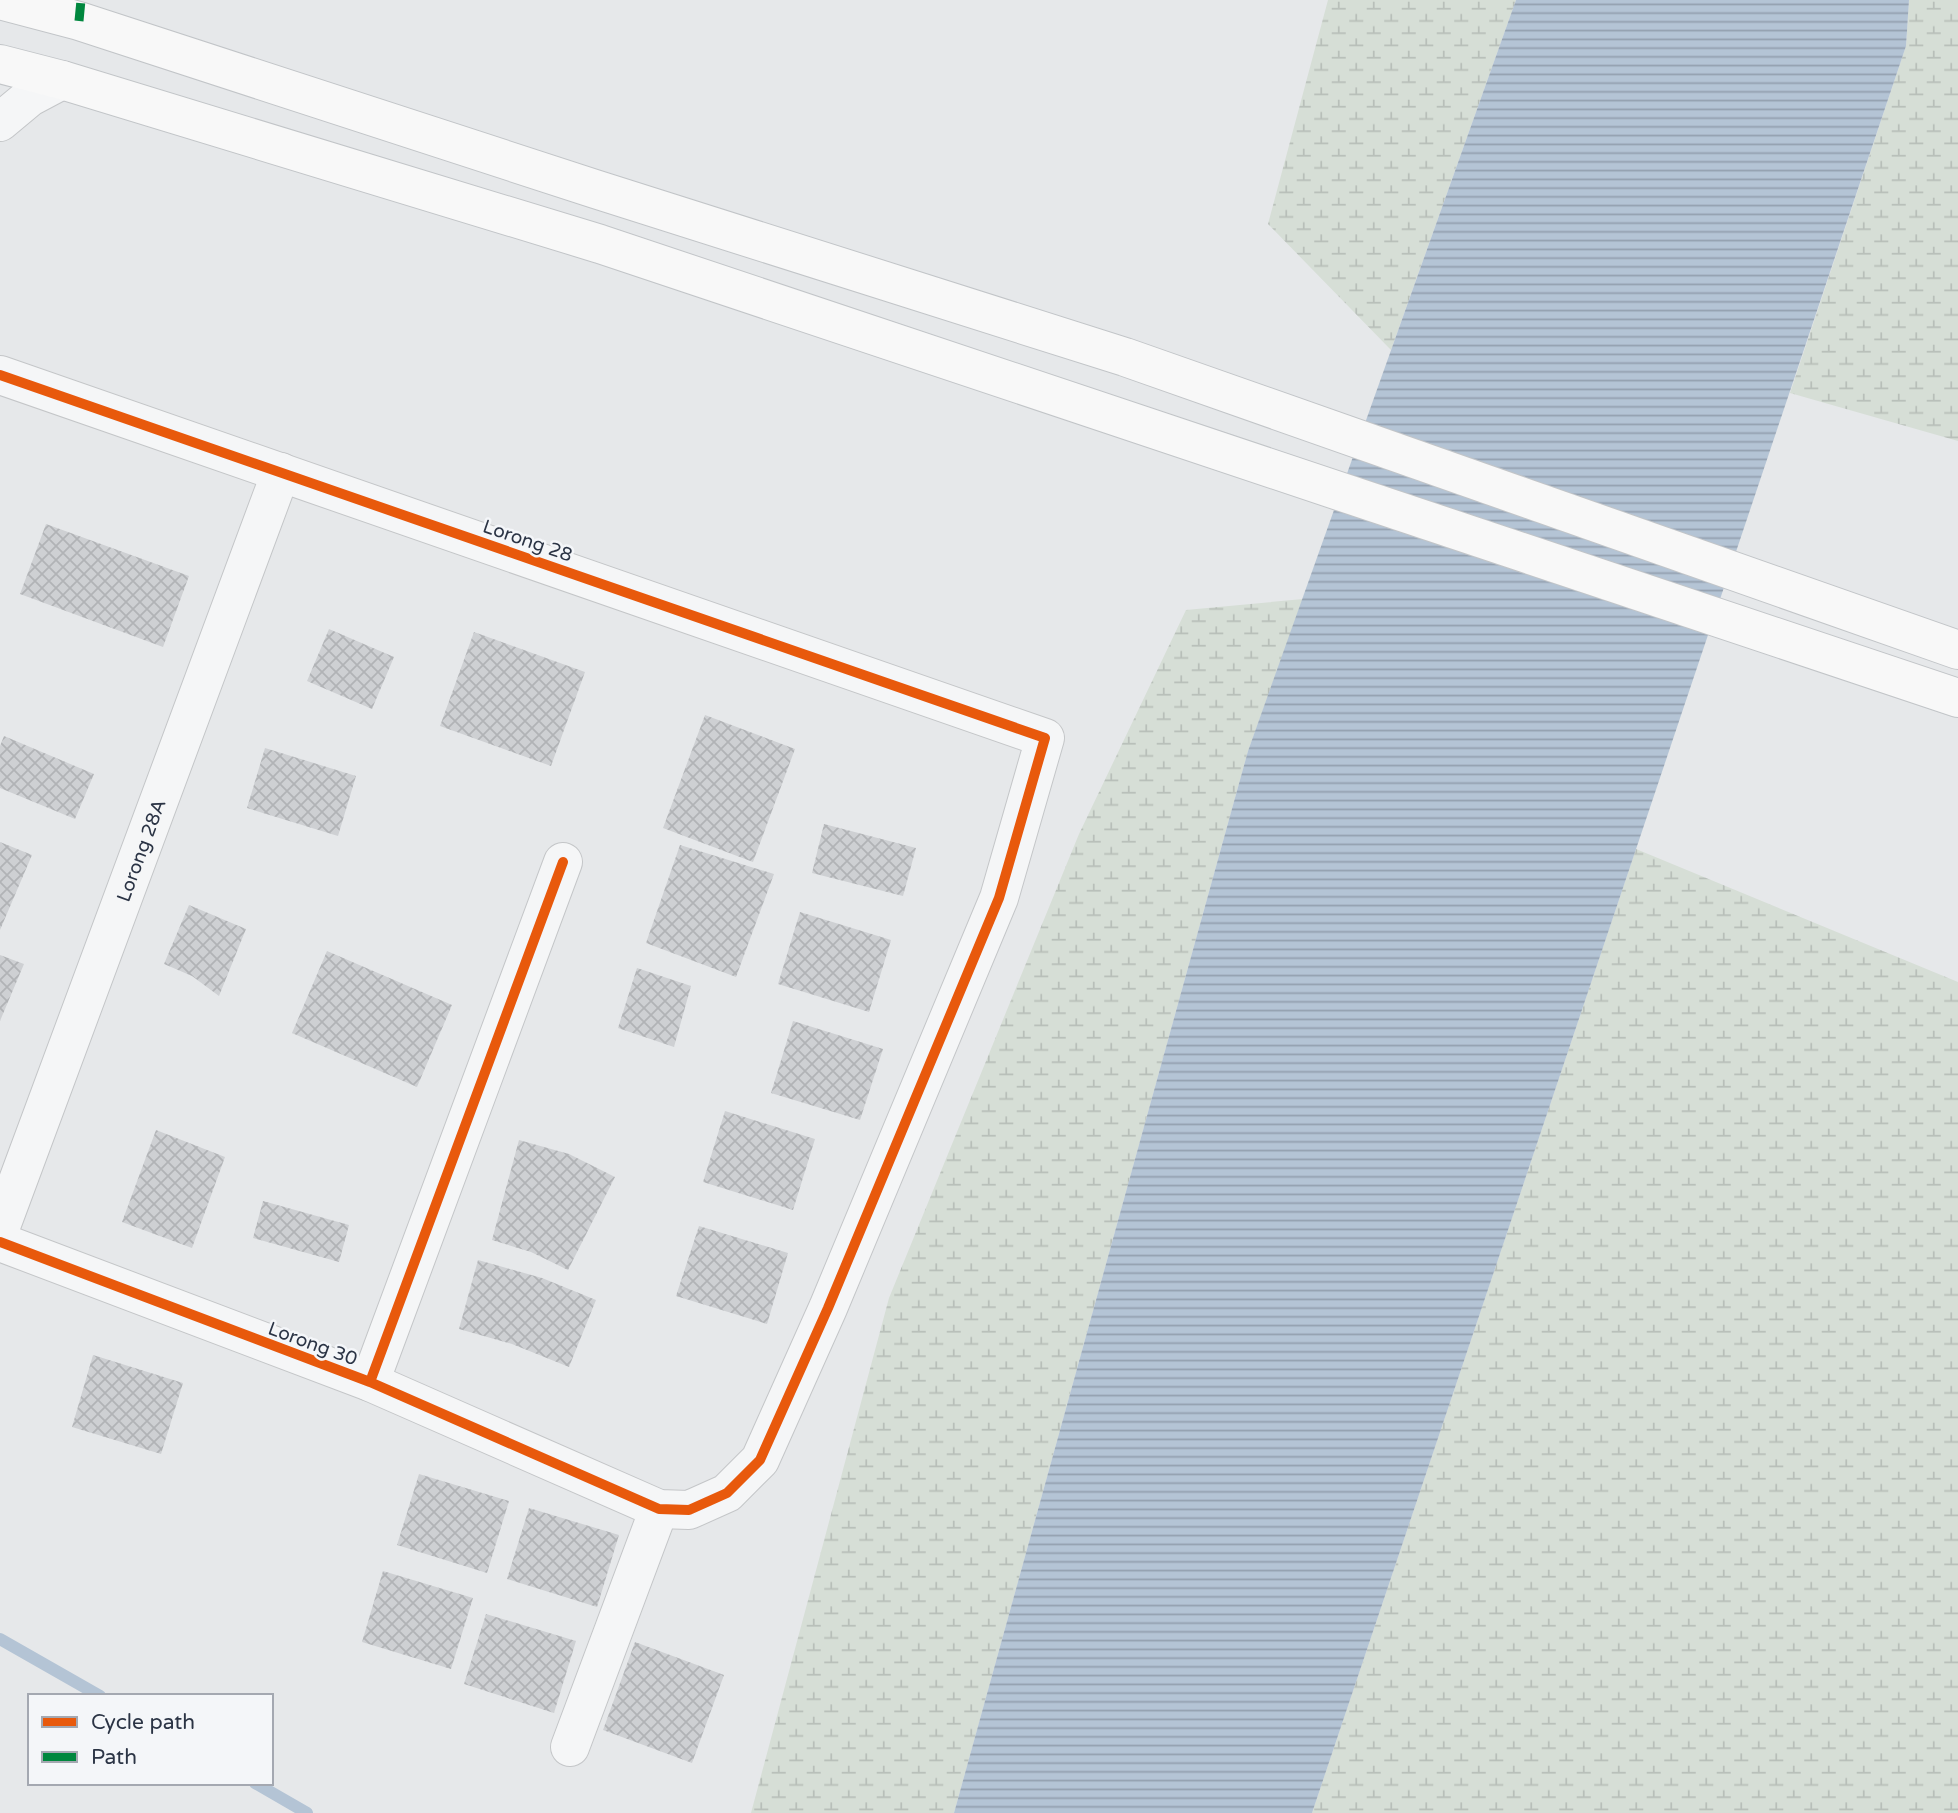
<svg xmlns="http://www.w3.org/2000/svg" width="1958" height="1813" font-family="'Varela Round',sans-serif">
<style>
.wetland{fill:url(#wetland-marsh)}
.water{fill:url(#water-rules)}
.lines{fill:none;stroke-linecap:round;stroke-linejoin:round}
.stream{stroke:#b4c4d5;stroke-width:12}
.building{fill:url(#building-cross-hatch)}
.minor-casing{stroke:#c4c6c8;stroke-width:40}
.major-casing{stroke:#c2c5c8;stroke-width:40}
.minor{stroke:#f5f6f7;stroke-width:38}
.major{stroke:#f8f8f8;stroke-width:38}
.quiet{stroke:#00873e;stroke-width:9;stroke-dasharray:18 9;stroke-linecap:butt}
.cycleway-casing{stroke:#f4f6f9;stroke-width:15}
.cycleway{stroke:#e8590c;stroke-width:10}
.labels{text-anchor:middle;stroke-width:5;stroke-linejoin:round;paint-order:stroke}
.street-label{font-size:19px;fill:#2b3445;stroke:#f4f6f9}
</style>
<defs>
<pattern id="wetland-marsh" width="20" height="14" patternUnits="userSpaceOnUse" patternTransform="scale(1.75)"><rect width="20" height="14" fill="#d6ded6"/><path d="M1 5h8M5 5V1M11 12h8M15 12V8" fill="none" stroke="#b8bfb9"/></pattern>
<pattern id="water-rules" width="6" height="5" patternUnits="userSpaceOnUse" patternTransform="scale(1.75)"><rect width="6" height="5" fill="#b4c4d5"/><path d="M0 2.5h6" fill="none" stroke="#93a0af"/></pattern>
<pattern id="building-cross-hatch" width="8" height="8" patternUnits="userSpaceOnUse" patternTransform="scale(1.75)"><rect width="8" height="8" fill="#ced0d3"/><path d="M0 0l8 8M0 8l8-8" fill="none" stroke="#b1b3b6"/></pattern>
</defs>
<rect width="100%" height="100%" fill="#e6e8ea"/>
<path class="wetland" d="M1328,0H1516L1391,350L1268,224Z
M1909,0H1958V441L1790,393L1906,46Z
M1303,599L1248,751L954,1813H751L889,1298L1079,834L1186,610Z
M1636,849L1958,982V1813H1312Z"/>
<path class="water" d="M1516,0H1909L1906,46L1312,1813H954L1248,751Z"/>
<g class="lines">
<path class="stream" d="M0,1639L100,1696
M255,1783L307,1813"/>
</g>
<path class="building" d="M46,524L189,576L163,647L20,594Z
M329,629L394,657L372,709L307,681Z
M474,632L585,672L551,766L440,726Z
M705,715L795,749L753,862L663,828Z
M4,736L94,774L75,819L0,788V746Z
M265,748L356,776L338,836L247,808Z
M824,824L916,848L903,896L812,873Z
M0,842L32,855L0,930Z
M680,845L774,874L736,977L646,943Z
M189,905L246,929L219,996L192,976L164,964Z
M800,912L891,940L869,1012L778,984Z
M327,951L452,1005L417,1087L292,1033Z
M0,955L24,964L0,1021Z
M637,968L691,986L674,1047L618,1028Z
M793,1021L883,1049L860,1120L771,1093Z
M725,1111L815,1139L793,1210L703,1182Z
M156,1130L225,1157L192,1248L122,1222Z
M519,1140L569,1154L615,1177L568,1270L531,1252L492,1240Z
M263,1201L349,1225L339,1262L253,1238Z
M699,1226L788,1253L767,1324L676,1296Z
M478,1260L542,1278L596,1300L569,1367L512,1344L459,1329Z
M93,1355L183,1383L161,1454L72,1427Z
M419,1474L509,1501L487,1573L397,1545Z
M529,1508L619,1535L597,1607L507,1579Z
M383,1571L473,1598L451,1669L362,1642Z
M486,1614L576,1641L554,1713L464,1684Z
M635,1642L724,1675L692,1763L603,1730Z"/>
<g class="lines">
<g class="minor-casing">
<g id="minor">
<path d="M0,122L30,97L62,80"/>
<path d="M0,375L1045,738L999,898L828,1308L760,1460L727,1493L689,1510L659,1509L370,1382L0,1242"/>
<path id="s1" d="M0,1229L281,472"/>
<path d="M370,1382L563,862"/>
<path d="M570,1747L659,1509"/>
</g>
</g>
<g class="major-casing">
<path id="major" d="M0,0L79,21L595,189L1125,357L1958,650
M0,64L62,80L600,244L1958,698"/>
</g>
<use href="#minor" class="minor"/>
<use href="#major" class="major"/>
<path class="quiet" d="M79,21L81,0"/>
<g class="cycleway-casing">
<path id="cycleway" d="M0,375L1045,738L999,898L828,1308L760,1460L727,1493L689,1510L659,1509L370,1382L0,1242
M370,1382L563,862"/>
</g>
<use href="#cycleway" class="cycleway"/>
</g>
<g class="labels">
<g class="street-label">
<text transform="translate(528 540) rotate(19)" y="7">Lorong 28</text>
<text dy="7" stroke="none"><textPath href="#s1" startOffset="404">Lorong 28A</textPath></text>
<text transform="translate(313 1343) rotate(20)" y="7">Lorong 30</text>
</g>
</g>
<rect x="28" y="1694" width="245" height="91" fill="#f4f6f9" stroke="#a4a8b1" stroke-width="2"/>
<rect x="42" y="1717" width="35" height="10" fill="#e8590c" stroke="#a4a8b1" stroke-width="2"/>
<text x="91" y="1729" font-size="21" fill="#2b3445">Cycle path</text>
<rect x="42" y="1752" width="35" height="10" fill="#00873e" stroke="#a4a8b1" stroke-width="2"/>
<text x="91" y="1764" font-size="21" fill="#2b3445">Path</text>
</svg>
